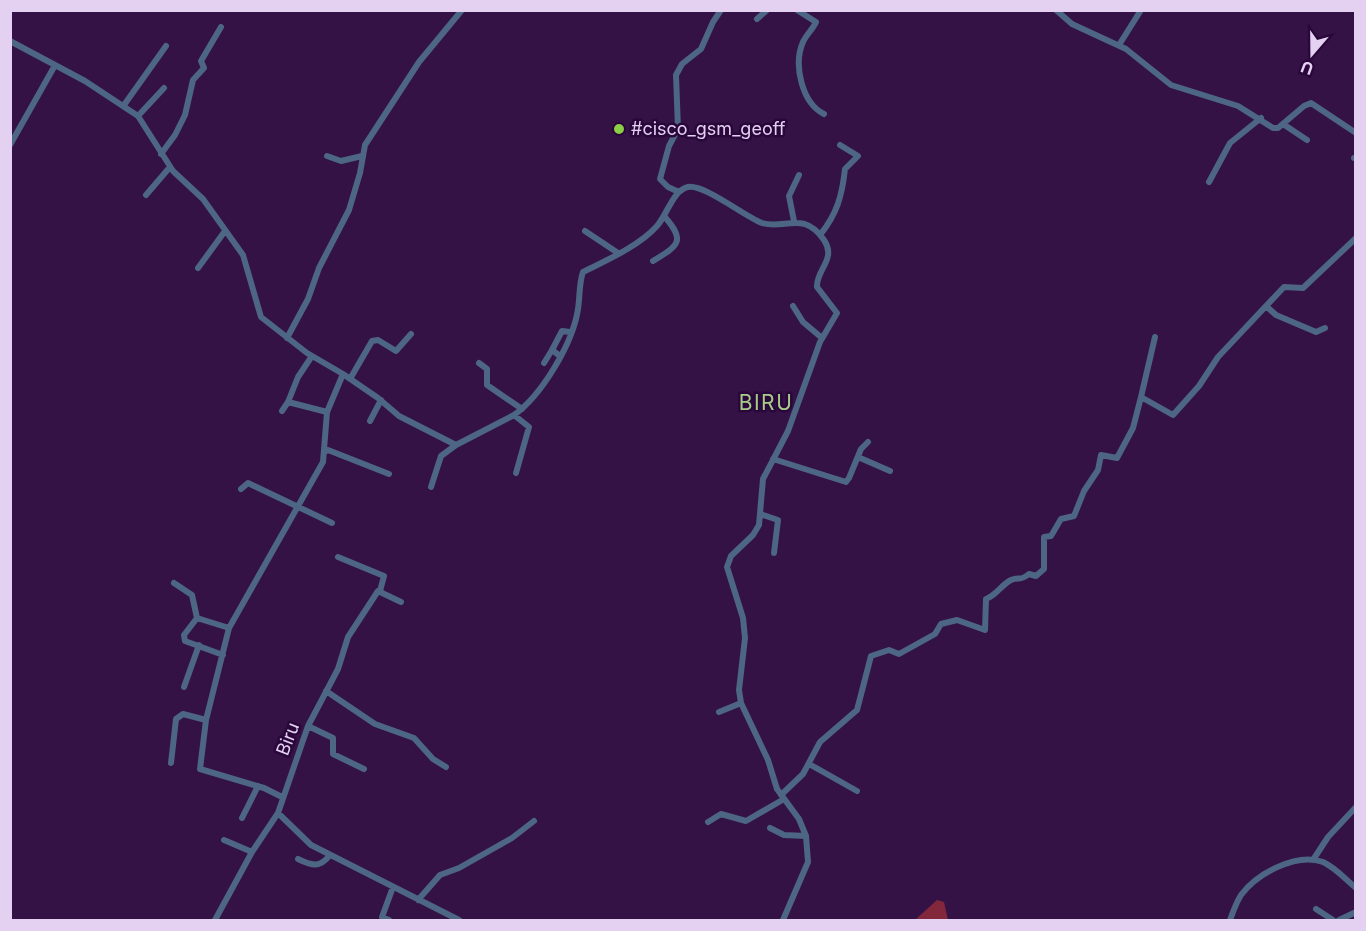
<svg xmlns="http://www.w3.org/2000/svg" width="1366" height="931" font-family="Inter,sans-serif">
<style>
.water{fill:#83283c}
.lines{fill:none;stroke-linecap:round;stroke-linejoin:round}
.minor{stroke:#4c6683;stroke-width:6}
.poi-dot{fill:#8cce45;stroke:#2a073b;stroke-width:2}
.labels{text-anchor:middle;stroke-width:5;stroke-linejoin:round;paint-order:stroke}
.poi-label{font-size:18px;fill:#e4d1f2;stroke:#2a073b;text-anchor:start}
.street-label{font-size:18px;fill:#e4d1f2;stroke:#2a073b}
.quarter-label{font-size:21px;letter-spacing:1.5px;fill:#a7cc88;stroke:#2a073b}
</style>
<rect width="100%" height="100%" fill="#341246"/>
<path class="water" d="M937,900L944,902L948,920H915Z"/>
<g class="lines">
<path class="minor" d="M797,10L816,22C813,29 806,35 803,42C793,65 802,103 824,114
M1056,10L1072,24L1126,49L1171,85L1238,106L1273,128H1278L1304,106L1311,103L1356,133
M757,19L767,10
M10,41L85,81L138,116L173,171L203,199L243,255L261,317L307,353L343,374
M1119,45L1141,10
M124,105L166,46
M138,116L164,88
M1283,124L1307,140
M10,145L54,67
M161,154L175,135L185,115L193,80L204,68L201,61L221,27
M327,156L341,161L362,156
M1354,158H1356
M1209,182L1230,143L1261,118
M679,192L668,187L660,179L669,146L678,129L676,75L682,64L701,49L713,22L721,10
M146,195L170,167
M794,221L789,196L799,175
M585,231L618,253
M820,235C837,214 842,196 845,169L858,156L840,145
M653,261C679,245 686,241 664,216
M198,268L225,231
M793,306L803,322L822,338
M1266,306L1276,315L1316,332L1325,328
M1155,337L1141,397L1173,415L1199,386L1218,357L1284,287L1303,288L1356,238
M287,338L308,299L319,268L349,210L360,173L365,145L419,62L462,10
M560,356L552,350L562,331L570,332
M479,363L487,369V385L522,409
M544,363L552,350
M350,379L372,341L378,340L396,351L411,334
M288,402L298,377L312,356
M282,411L288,402L327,412
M514,415L529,427L516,473
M370,421L381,400
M324,452L328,450L389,474
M858,457L890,471
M773,459L846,482L849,478L861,449L868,442
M431,487L441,456L456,445
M241,489L248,483L332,523
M760,514L778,520L774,553
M338,557L384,576L380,591
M174,583L192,595L197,618L229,628
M197,618L184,635L185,641L223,655
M184,687L199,645
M326,691L375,724L414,738L433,759L446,767
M719,712L741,703
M308,726L333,738V754L364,769
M171,763L176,719L183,714L206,720
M809,764L857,791
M781,795L803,774L820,742L857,710L871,656L889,650L899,654L935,634L941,624L957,620L985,630L986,599C997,595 1001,585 1011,580C1020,576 1019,582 1029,574L1036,576L1044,569V537L1051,536L1061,519L1074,516L1084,491L1098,470L1101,455L1117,458L1133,428L1141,397
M282,797L264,788L200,769L206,720L229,628L323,462L327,412L343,374L378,398L399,416L456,445L514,415C542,395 573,343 578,309C580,296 579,283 583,272C607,260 639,246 657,226C667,215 673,190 688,187C704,184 744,216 762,223C785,230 803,210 824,240C837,259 816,270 817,287L837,313L820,342L788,431L763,479L759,525L753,535L731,556L727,567L743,618L745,638L739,690L741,703L768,760L777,789L799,819L806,836L808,862L783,920
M278,813L311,845L459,920
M242,818L258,786
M708,822L721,814L746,821L784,799
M770,828L784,835L806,836
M224,840L252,852
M298,859C312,866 320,868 330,855
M1313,860L1328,837L1356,807
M418,900L440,875L459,868L512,838L534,821
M1316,909L1333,920
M215,920L252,852L278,813L308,726L338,669L348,637L378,591L401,602
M389,920L382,917L393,887
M1230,920C1233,912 1236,903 1241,895C1257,874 1296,852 1323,862C1336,868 1345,879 1356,888
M1339,920L1356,912"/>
</g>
<circle class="poi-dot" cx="619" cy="129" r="6"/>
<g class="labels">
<g class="poi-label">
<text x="631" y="135">#cisco_gsm_geoff</text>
</g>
<g class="street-label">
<text transform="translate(288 739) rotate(-69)" y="6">Biru</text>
</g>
<g class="quarter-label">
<text x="766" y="410">BIRU</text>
</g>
</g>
<rect width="1366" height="931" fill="none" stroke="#e4d1f2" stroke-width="24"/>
<g transform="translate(1312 54) rotate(200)" stroke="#2a073b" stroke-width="4.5" paint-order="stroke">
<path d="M0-4.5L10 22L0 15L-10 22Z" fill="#e4d1f2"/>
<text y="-9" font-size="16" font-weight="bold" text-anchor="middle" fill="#e4d1f2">U</text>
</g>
</svg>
